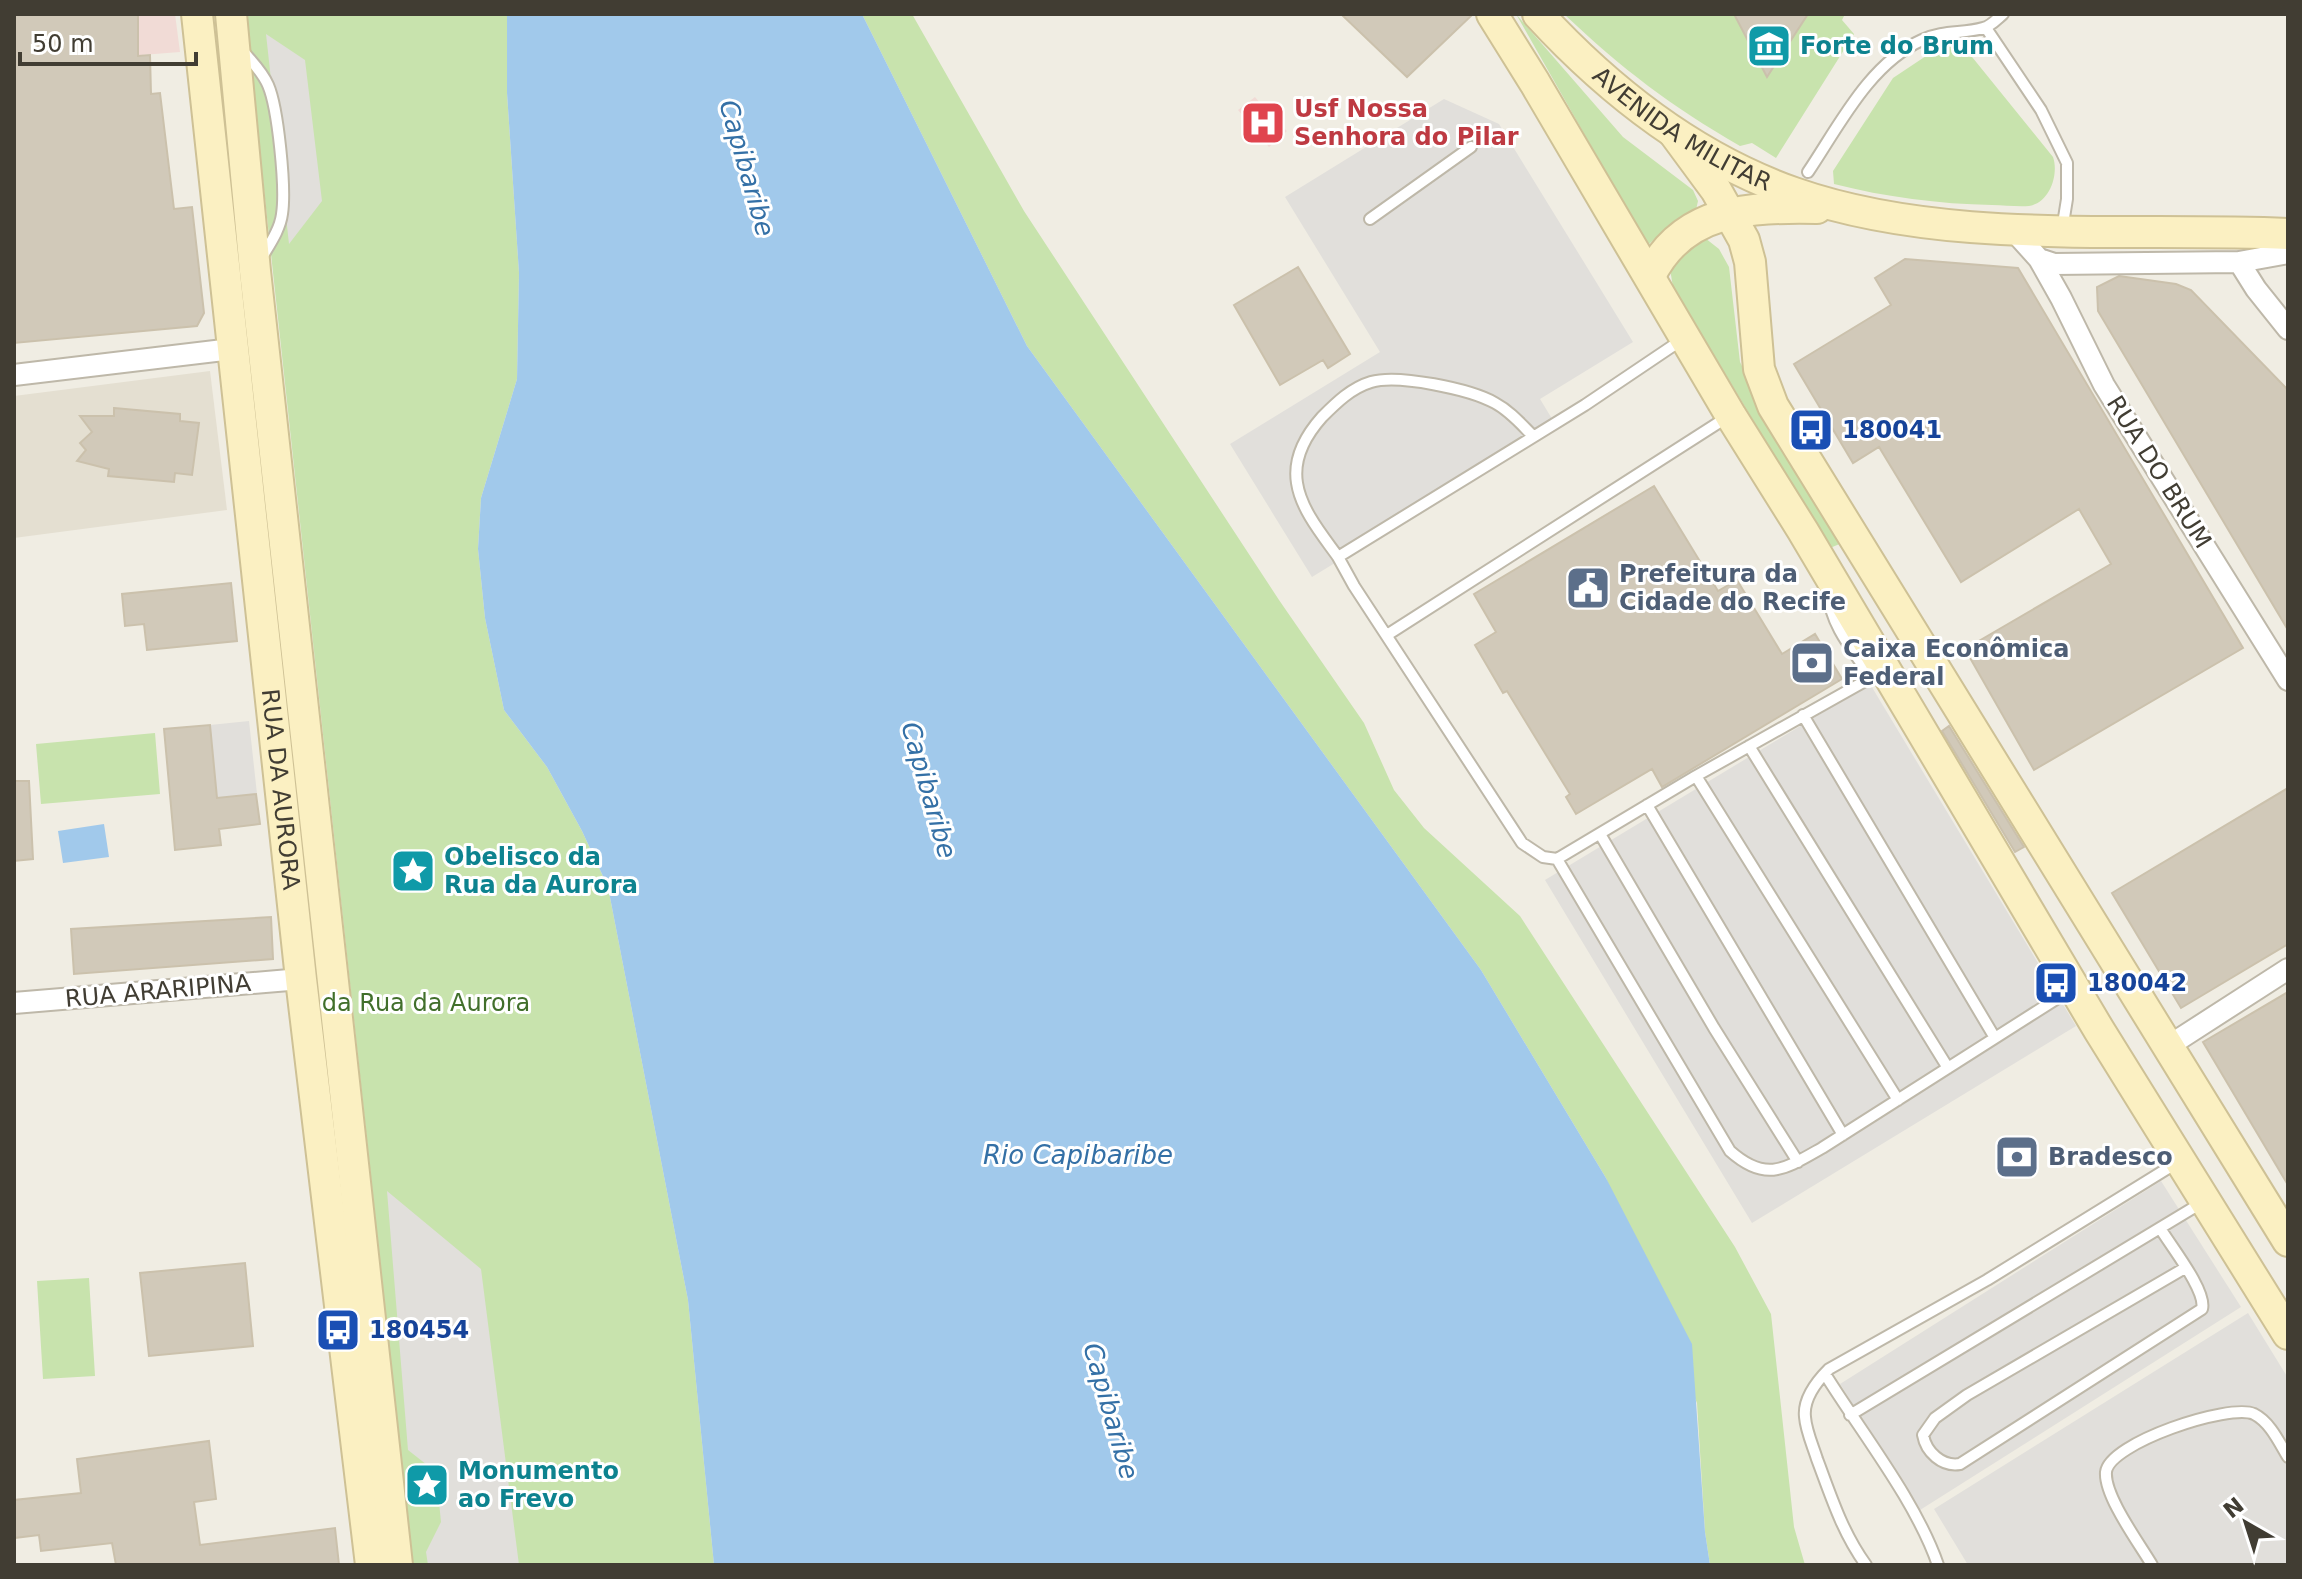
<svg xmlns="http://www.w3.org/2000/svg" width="2302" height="1579" font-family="'DejaVu Sans',sans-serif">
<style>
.residential{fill:#e4dfd1}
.medical{fill:#f1dbd6}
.green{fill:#c8e3ad}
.parking{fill:#e1dfdb}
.water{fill:#a1c9eb}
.building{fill:#d1c9b9;stroke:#cbc1ac;stroke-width:2}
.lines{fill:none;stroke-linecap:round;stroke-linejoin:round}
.lane-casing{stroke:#beb8a9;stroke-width:14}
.street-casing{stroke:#beb8a9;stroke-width:24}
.secondary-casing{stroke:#cec195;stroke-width:34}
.lane{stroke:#fff;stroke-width:10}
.street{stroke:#fff;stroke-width:20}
.secondary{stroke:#fbf0c2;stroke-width:30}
.labels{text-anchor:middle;stroke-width:6;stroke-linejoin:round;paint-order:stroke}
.culture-label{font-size:24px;font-weight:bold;fill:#0d838f;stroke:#fff;text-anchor:start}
.health-label{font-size:24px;font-weight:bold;fill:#be3a42;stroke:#fff;text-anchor:start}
.street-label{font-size:24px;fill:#413d33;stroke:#fff}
.transit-label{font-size:24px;font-weight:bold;fill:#164399;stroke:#fff;text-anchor:start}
.service-label{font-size:24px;font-weight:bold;fill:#4e5e75;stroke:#fff;text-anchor:start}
.park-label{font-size:24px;fill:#416f2b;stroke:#fff}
.water-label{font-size:26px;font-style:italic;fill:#3470a6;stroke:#fff}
</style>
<rect width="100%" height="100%" fill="#f0ede3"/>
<path class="residential" d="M210,371L227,510L14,538V396Z"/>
<path class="medical" d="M14,14H175L180,52L14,65Z
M1255,97L1266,110L1269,108L1277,118L1275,120L1287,131L1269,147L1238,110Z"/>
<path class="green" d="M245,14H507V93L519,273L517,379L481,498L478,549L485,618L504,710L547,767L582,831L608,887L688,1300L714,1565H413Z
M862,14H912L1024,211L1279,600L1364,723L1394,790L1424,828L1520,916L1735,1247L1771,1314L1794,1527L1805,1565H1710L1705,1532L1697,1403L1606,1178L1481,970L1027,346Z
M1516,14L1623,137L1693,190L1698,201L1696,210L1672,223L1648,245L1645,241Z
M1564,14H1734L1767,77L1808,14H1845L1842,20L1854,34L1776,158L1752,143L1740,146C1671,106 1622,69 1564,14Z
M1950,40L1964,47L2053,157C2059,174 2050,203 2029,206C2017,207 2004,205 1992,205C1939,204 1885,197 1834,184L1833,171L1893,78Z
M1705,238L1719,249L1729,267L1740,362L1774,430L1842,543L1830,548L1673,287L1670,269L1677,253Z
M155,733L160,794L41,804L36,744Z
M89,1278L95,1376L43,1379L37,1281Z"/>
<path class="parking" d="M266,34L305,60L322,201L289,244Z
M1444,99L1499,124L1633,342L1540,399L1557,427L1312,577L1230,444L1380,352L1285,197Z
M1870,684L2076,1026L1752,1223L1545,880Z
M249,721L257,794L217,798L210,725Z
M2161,1181L2241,1307L1920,1510L1840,1384Z
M387,1191L481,1269L519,1565H428L426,1552L441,1522L436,1472L408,1450Z
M2248,1313L2288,1378V1565H1968L1934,1509Z"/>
<path class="water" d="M507,14H862L1027,346L1481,970L1606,1178L1692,1344L1705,1532L1710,1565H714L688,1300L608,887L582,831L547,767L504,710L485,618L478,549L481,498L517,379L519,273L507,93Z
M104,824L109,857L63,863L58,831Z"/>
<path class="building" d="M14,14H138V56L150,55L151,94L160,93L174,209L192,207L204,313L197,326L14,343Z
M1341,14H1473L1407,77Z
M1734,14H1808L1767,77Z
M1905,259L2018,268L2243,648L2034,770L1965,649L2111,564L2079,509L1961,582L1879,447L1853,463L1794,364L1891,305L1875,278Z
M1298,267L1350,354L1328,368L1323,360L1280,385L1234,305Z
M2119,276L2176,284L2191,290L2288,390V630L2098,311L2097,287Z
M114,408L180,414V421L199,423L192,475L175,473L174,482L108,476L109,469L77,461L86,450L80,443L92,432L80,416H114Z
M1654,486L1718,591L1737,580L1782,654L1815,634L1842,679L1662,787L1652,769L1576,814L1566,797L1570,794L1507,691L1503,693L1475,645L1496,632L1474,594Z
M231,583L237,641L147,650L144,624L125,626L122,594Z
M210,725L217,798L256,794L260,824L219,829L221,845L175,850L164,729Z
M1949,726L2024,847L2015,852L1942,731Z
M14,781H29L33,859L14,861Z
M2288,788V944L2181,1008L2112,893Z
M271,917L273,959L74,974L71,929Z
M2288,992V1185L2203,1042Z
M245,1263L253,1346L149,1356L140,1273Z
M209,1441L216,1499L194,1502L200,1545L335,1528L339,1565H116L112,1543L41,1551L39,1535L14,1538V1500L81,1493L77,1459Z"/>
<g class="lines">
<g class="lane-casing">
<path id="lane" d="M1986,28L2041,110L2067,163V199L2062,230
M242,50C251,61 262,71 268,85C278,108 286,188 282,214C280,230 269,245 261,259
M1808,172C1839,126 1869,64 1922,40C1944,30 1962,34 1983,28C1990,27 1997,19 2003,14
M1370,219L1471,147
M1683,339L1585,405L1338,557L1354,586L1522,843L1543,857L1557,859L1696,776L1883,671
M1338,557C1323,536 1301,510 1297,483C1293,458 1306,435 1322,417C1336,403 1351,388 1371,382C1398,374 1470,389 1495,403C1510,411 1521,424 1532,435
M1829,595C1830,625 1855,653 1871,677
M1387,635L1729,416
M1803,715L1995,1038
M1749,746L1948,1068
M1696,776L1898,1100
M1647,805L1843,1135
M1600,834L1714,1028L1798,1162
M1557,859L1730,1151C1766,1183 1785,1169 1822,1148L2072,989
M2160,1228C2170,1245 2207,1291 2202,1309L1960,1464C1942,1467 1926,1452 1923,1435L1935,1418L1967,1395L2185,1268
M1825,1374C1861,1432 1916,1501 1938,1565
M1850,1415L2203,1202
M1866,1565C1842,1532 1831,1496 1817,1459C1813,1446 1806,1431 1805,1417C1803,1399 1817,1381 1829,1369L1987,1280L2178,1162
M2152,1565C2139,1543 2104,1496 2106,1472C2109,1443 2229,1403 2254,1414C2270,1422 2279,1442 2288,1457"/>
</g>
<g class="street-casing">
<path id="street" d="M2012,229L2039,259L2061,298L2104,385L2288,680
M2039,259L2054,264L2239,262L2288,253
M2239,262L2256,289L2288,329
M14,375L232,349
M14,1003L301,979
M2167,1047L2288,969"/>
</g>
<g class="secondary-casing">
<g id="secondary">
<path id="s1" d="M197,14L301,979L371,1565"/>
<path d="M231,14L255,271L397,1565"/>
<path d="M1492,14L1535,83L1731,416L1803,531L2099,1030L2288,1334"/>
<path id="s2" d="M1538,14C1609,91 1695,158 1794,193C1945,246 2130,227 2288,234"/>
<path d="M1674,133L1716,190L1744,240L1750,262L1759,369L1773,406L2288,1241"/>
<path d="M1650,276C1683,208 1751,207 1817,208"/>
</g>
</g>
<use href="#lane" class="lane"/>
<use href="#street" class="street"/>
<use href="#secondary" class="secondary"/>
</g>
<defs>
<g id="museum-square" transform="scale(2.3)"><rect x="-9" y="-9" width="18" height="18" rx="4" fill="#0f9aa8" stroke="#fff"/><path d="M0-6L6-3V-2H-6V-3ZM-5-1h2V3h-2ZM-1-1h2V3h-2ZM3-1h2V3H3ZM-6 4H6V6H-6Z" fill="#fff"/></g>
<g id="hospital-square" transform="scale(2.3)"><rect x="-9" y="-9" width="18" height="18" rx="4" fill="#e0444e" stroke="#fff"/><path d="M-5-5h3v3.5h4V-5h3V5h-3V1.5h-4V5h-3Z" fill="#fff"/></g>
<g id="bus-square" transform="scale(2.3)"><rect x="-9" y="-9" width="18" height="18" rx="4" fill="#1a4fb4" stroke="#fff"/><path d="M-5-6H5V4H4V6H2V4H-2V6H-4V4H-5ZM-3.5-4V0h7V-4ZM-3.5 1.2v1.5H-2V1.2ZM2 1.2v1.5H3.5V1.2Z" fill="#fff"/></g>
<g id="civic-square" transform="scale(2.3)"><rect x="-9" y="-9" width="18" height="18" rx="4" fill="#5c6f8a" stroke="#fff"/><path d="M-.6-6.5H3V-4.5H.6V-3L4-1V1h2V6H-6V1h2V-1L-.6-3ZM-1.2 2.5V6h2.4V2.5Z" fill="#fff"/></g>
<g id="bank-square" transform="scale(2.3)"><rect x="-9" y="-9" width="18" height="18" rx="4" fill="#5c6f8a" stroke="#fff"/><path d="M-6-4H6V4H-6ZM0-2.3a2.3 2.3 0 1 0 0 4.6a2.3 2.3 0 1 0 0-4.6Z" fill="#fff"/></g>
<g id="sight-square" transform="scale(2.3)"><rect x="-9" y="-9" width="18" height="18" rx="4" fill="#0f9aa8" stroke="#fff"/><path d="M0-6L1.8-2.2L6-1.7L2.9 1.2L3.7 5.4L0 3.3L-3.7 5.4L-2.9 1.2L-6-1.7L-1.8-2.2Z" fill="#fff"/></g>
</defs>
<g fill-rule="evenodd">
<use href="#museum-square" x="1769" y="46"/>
<use href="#hospital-square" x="1263" y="123"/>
<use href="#bus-square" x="1811" y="430"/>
<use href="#civic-square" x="1588" y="588"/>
<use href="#bank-square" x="1812" y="663"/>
<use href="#sight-square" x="413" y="871"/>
<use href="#bus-square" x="2056" y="983"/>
<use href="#bank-square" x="2017" y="1157"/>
<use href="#bus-square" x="338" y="1330"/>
<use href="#sight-square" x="427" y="1485"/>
</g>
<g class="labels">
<g class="culture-label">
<text x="1800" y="54">Forte do Brum</text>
<text x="444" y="865">Obelisco da<tspan x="444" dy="28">Rua da Aurora</tspan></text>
<text x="458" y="1479">Monumento<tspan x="458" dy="28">ao Frevo</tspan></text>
</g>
<g class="health-label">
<text x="1294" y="117">Usf Nossa<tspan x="1294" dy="28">Senhora do Pilar</tspan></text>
</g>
<g class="street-label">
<text dy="8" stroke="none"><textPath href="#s2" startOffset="186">AVENIDA MILITAR</textPath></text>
<text transform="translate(2159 472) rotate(58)" y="8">RUA DO BRUM</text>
<text dy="8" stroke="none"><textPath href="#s1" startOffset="780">RUA DA AURORA</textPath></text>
<text transform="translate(158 991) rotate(-5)" y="8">RUA ARARIPINA</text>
</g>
<g class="transit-label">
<text x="1842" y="438">180041</text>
<text x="2087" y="991">180042</text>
<text x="369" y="1338">180454</text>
</g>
<g class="service-label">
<text x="1619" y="582">Prefeitura da<tspan x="1619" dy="28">Cidade do Recife</tspan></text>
<text x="1843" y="657">Caixa Econômica<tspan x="1843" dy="28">Federal</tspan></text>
<text x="2048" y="1165">Bradesco</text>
</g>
<g class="park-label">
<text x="426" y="1011">da Rua da Aurora</text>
</g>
<g class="water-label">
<text transform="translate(747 168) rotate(74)" y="9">Capibaribe</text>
<text transform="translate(929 790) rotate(74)" y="9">Capibaribe</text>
<text x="1078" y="1164">Rio Capibaribe</text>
<text transform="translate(1111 1411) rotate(74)" y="9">Capibaribe</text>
</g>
</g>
<rect width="2302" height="1579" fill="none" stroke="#413d33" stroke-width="32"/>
<g transform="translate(2246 1523) rotate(321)" stroke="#ffffff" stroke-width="6" paint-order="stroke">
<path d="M0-6L14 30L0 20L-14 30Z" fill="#413d33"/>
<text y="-12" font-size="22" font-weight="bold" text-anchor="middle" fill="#413d33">N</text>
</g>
<path d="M20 52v12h176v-12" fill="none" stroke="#413d33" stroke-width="4"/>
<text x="32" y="52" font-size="24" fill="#413d33" stroke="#ffffff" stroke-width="6" paint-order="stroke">50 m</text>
</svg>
